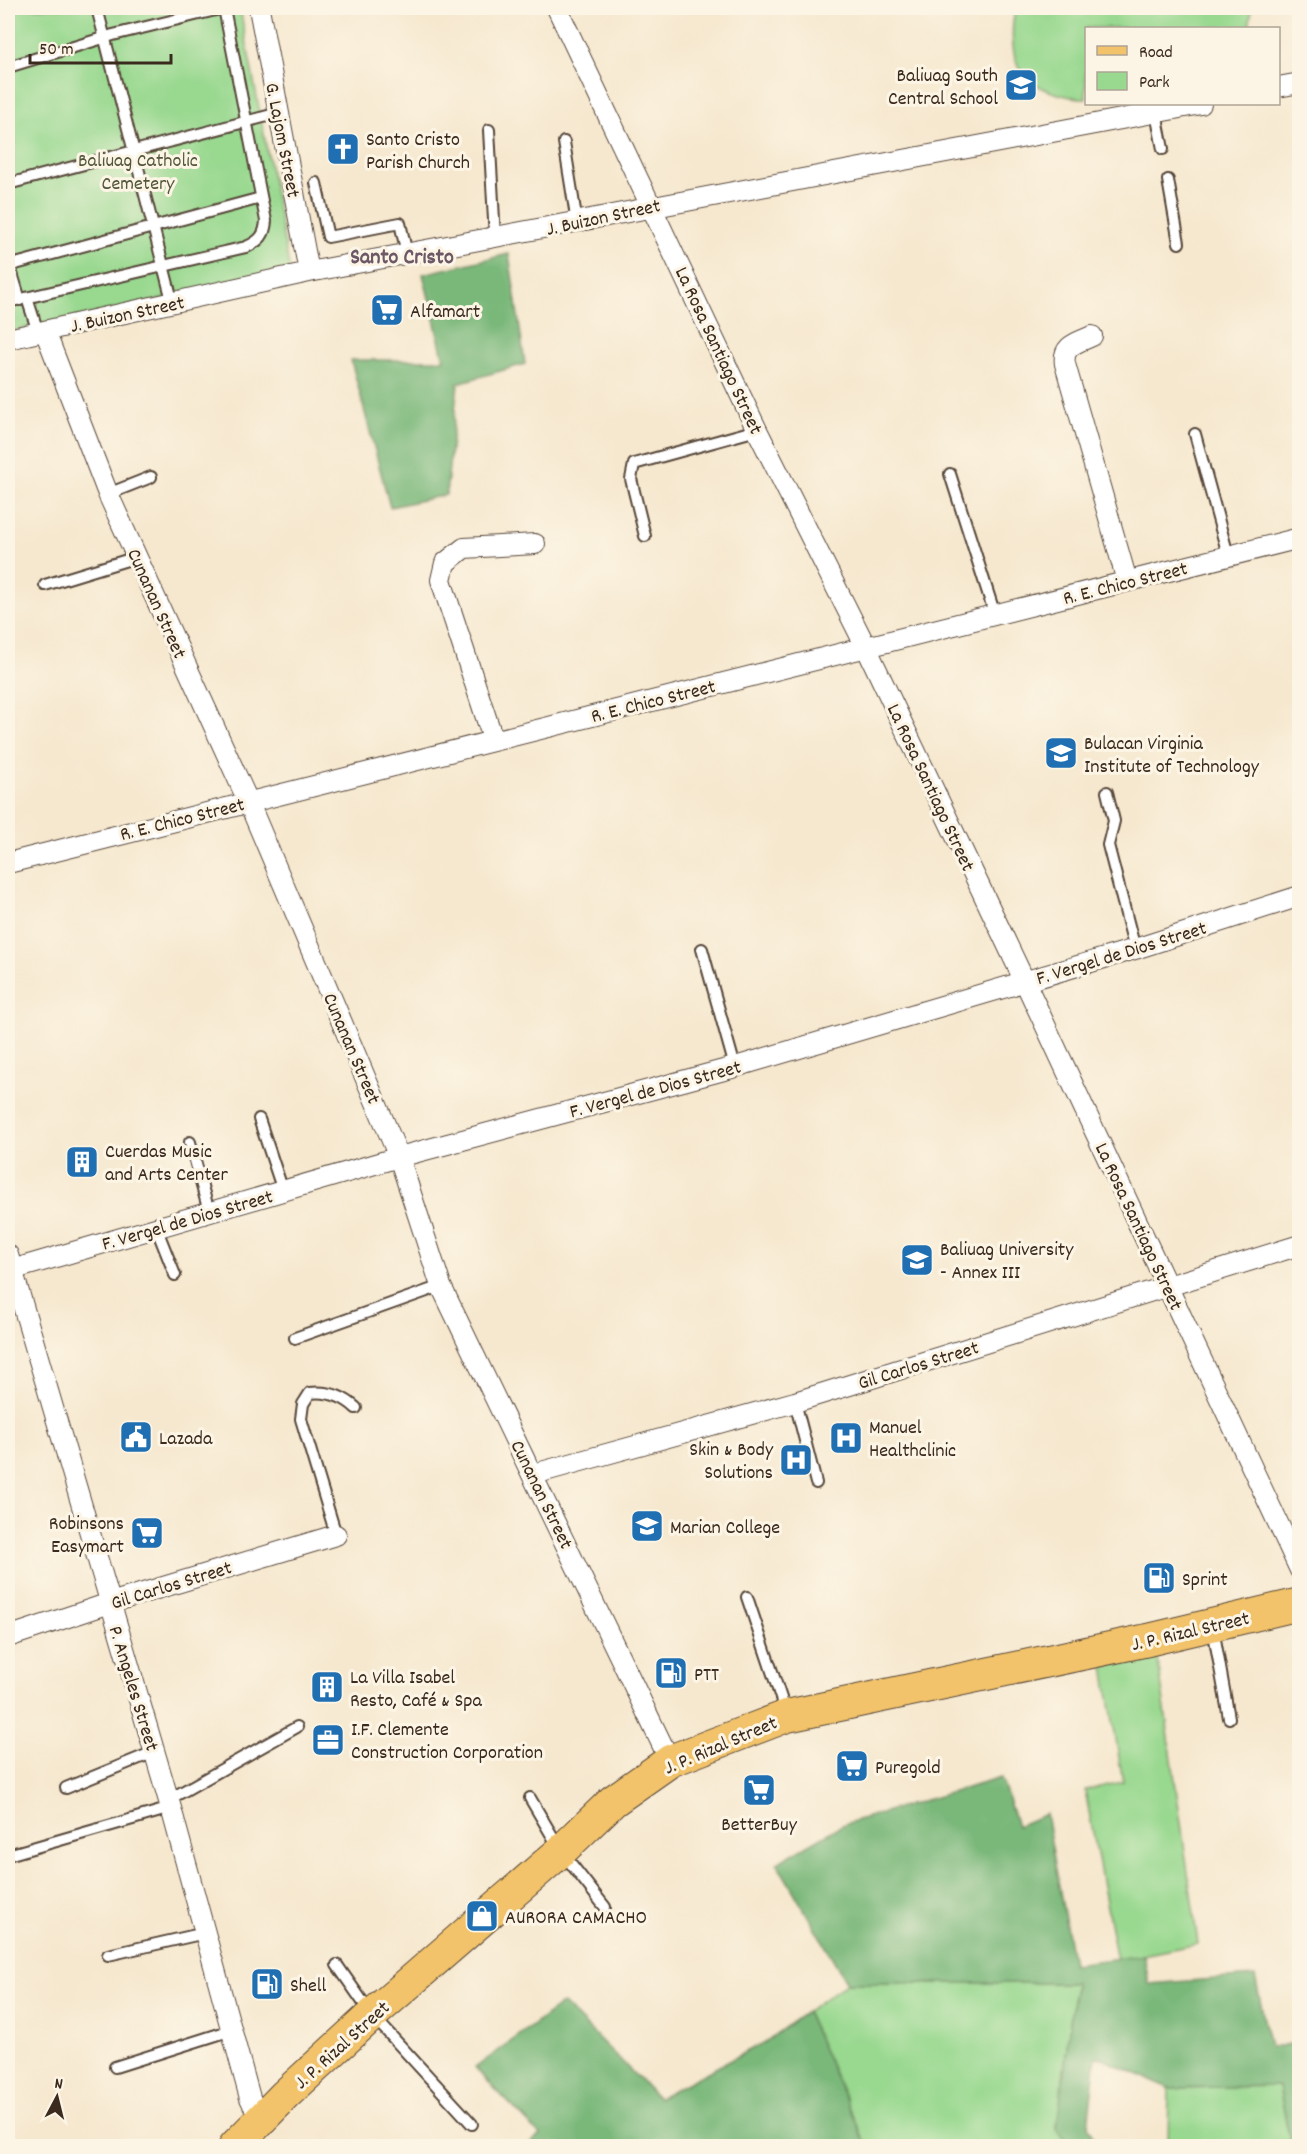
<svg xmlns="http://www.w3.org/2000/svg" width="1307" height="2154" font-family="Dekko,sans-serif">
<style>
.green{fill:#98d88f;stroke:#6a8156;stroke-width:1.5}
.forest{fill:#7ab87a;stroke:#5a714c;stroke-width:1.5}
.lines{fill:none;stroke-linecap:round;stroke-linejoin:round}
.service-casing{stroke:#574639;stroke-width:14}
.minor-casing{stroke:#574639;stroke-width:22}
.primary-casing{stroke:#574639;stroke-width:34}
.service{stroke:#fff;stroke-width:10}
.minor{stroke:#fff;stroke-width:20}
.primary{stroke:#f2c36a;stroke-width:32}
.labels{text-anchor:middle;stroke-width:6;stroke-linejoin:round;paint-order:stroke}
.poi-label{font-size:20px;fill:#3b2a1e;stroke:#fcf5e5;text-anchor:start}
.street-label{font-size:20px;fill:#3b2a1e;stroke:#fcf5e5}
.park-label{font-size:20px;fill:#52563a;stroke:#fcf5e5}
.quarter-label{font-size:22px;font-weight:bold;fill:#6c5866;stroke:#fcf5e5}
</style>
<rect width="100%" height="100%" fill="#fcf5e5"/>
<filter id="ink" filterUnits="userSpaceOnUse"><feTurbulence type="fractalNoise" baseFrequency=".0167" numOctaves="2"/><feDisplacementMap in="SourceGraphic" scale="12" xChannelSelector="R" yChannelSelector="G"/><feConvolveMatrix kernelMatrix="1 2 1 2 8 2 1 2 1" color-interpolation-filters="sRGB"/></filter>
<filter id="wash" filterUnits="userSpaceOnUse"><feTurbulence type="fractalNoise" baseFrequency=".008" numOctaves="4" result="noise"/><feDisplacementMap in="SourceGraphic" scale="24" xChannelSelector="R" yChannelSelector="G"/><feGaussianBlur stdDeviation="1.35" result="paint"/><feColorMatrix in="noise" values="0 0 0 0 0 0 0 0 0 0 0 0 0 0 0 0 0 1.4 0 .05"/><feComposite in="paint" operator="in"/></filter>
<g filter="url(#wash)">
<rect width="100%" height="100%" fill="#f6e8cf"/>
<path class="green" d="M8,8H240L290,272L8,332Z
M1016,8H1252L1249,28H1086V98C1066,98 1035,90 1022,72C1010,58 1011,24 1016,8Z
M1157,1653L1198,1944L1117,1960L1085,1790L1123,1782L1104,1667Z
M847,1983H1075L1057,2128L1069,2146H867L806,2012Z
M1279,2086L1291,2146H1168L1169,2088Z"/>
<path class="forest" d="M509,254L525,364L458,383L446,495L390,507L351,360H444L423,274Z
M1001,1778L1017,1826L1046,1814L1073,1964L1144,1955L1149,1984L1255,1976L1270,2048L1299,2042V2146H1291L1279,2086L1169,2088L1096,2056L1088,2127L1095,2141L1084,2146H1069L1057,2128L1075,1983H847L777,1863L844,1824Z
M563,2003L658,2098L765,2042L806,2012L867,2146H527L540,2135L475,2068Z"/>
</g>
<g filter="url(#ink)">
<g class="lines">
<g class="service-casing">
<path id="service" d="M97,8L173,304
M8,67L113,35L224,8
M1156,113L1163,149
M489,130L495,238
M564,142L577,223
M1168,180L1179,243
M316,183L328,237L400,223L407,254
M8,184L279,113
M8,260L20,300
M8,266L261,198
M27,298L38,332
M8,302L246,247C260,241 265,235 266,221L224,8
M1195,434L1228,555
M950,474L995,615
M108,494L151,477
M645,536L631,479L634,464L757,430
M45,585L137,557
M1107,792L1114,821L1108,845L1135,949
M702,949L735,1067
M259,1119L283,1191
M190,1142L209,1212
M156,1227L175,1275
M295,1338L441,1286
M795,1402L816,1483
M336,1535L301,1419L303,1404L310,1393C328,1391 343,1396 356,1408
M747,1597L786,1713
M1213,1628L1229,1718
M66,1788L154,1752
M530,1798L561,1851L605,1907
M168,1800L297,1727
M8,1855L171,1808
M108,1955L205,1933
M337,1965L372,2015L472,2124
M115,2067L232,2030"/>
</g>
<g class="minor-casing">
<path id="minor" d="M259,8L309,272
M557,8L757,430L866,647L1025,982L1300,1570
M1278,87L1300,83
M45,331L108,494L248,801L399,1157L441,1286L670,1761
M1092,336C1077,343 1062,345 1065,364L1127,581
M8,339L309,272L1201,104
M493,739L441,580L445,563L464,548L535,544
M8,863L1300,538
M8,1255L171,1808L250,2098L261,2121
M8,1271L399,1157L735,1067L1135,949L1300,896
M534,1474L795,1402L1300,1245
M8,1637L110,1603L336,1535"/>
</g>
<g class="primary-casing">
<path id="primary" d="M235,2146L285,2095L372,2015L561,1851L613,1801L670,1761L787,1716L1148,1640L1300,1604"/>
</g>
<use href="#service" class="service"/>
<use href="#minor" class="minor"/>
<use href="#primary" class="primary"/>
</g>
</g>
<defs>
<g id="school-square" transform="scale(1.725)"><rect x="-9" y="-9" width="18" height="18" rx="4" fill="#1f6fb2" stroke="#fcf5e5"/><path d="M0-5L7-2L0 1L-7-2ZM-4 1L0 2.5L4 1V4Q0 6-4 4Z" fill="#fff"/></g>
<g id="church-square" transform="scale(1.725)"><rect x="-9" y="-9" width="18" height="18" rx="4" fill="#1f6fb2" stroke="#fcf5e5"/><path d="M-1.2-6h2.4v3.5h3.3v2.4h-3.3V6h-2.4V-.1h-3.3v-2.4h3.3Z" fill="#fff"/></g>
<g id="supermarket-square" transform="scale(1.725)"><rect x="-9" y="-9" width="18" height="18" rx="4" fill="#1f6fb2" stroke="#fcf5e5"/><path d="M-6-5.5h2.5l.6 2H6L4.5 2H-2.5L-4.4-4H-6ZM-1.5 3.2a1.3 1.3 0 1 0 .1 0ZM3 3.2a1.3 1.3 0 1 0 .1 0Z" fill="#fff"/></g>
<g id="building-square" transform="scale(1.725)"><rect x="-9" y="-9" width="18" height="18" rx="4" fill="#1f6fb2" stroke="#fcf5e5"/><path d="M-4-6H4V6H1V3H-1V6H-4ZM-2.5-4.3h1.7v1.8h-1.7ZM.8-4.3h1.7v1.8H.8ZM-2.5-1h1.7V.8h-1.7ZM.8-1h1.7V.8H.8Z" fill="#fff"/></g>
<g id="university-square" transform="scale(1.725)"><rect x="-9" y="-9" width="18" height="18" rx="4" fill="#1f6fb2" stroke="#fcf5e5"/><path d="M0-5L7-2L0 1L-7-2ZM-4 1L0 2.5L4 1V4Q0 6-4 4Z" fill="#fff"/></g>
<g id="civic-square" transform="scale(1.725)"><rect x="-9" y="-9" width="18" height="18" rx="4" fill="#1f6fb2" stroke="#fcf5e5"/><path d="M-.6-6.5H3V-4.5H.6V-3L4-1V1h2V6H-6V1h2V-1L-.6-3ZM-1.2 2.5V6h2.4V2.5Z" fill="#fff"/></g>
<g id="hospital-square" transform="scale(1.725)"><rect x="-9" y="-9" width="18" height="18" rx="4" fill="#1f6fb2" stroke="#fcf5e5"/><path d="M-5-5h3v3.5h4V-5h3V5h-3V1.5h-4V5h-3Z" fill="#fff"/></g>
<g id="fuel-square" transform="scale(1.725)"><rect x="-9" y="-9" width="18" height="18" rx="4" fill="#1f6fb2" stroke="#fcf5e5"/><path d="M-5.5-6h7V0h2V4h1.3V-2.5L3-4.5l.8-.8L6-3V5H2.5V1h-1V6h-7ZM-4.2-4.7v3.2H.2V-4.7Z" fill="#fff"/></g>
<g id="office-square" transform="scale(1.725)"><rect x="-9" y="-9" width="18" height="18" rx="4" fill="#1f6fb2" stroke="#fcf5e5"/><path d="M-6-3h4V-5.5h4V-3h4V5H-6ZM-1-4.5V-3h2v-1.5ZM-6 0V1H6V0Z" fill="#fff"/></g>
<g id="shop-square" transform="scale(1.725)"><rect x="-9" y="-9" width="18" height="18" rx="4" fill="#1f6fb2" stroke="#fcf5e5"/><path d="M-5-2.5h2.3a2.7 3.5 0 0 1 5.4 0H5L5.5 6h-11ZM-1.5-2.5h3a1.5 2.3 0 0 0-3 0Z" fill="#fff"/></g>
</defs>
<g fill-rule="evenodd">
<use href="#school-square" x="1021" y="85"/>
<use href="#church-square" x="343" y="149"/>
<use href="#supermarket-square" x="387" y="310"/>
<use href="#school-square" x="1061" y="753"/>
<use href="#building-square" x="82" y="1162"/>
<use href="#university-square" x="917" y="1260"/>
<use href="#civic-square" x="136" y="1437"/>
<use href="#hospital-square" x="846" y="1438"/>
<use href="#hospital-square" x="796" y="1460"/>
<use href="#university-square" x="647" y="1526"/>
<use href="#supermarket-square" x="147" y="1533"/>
<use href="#fuel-square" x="1159" y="1578"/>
<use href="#fuel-square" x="671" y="1673"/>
<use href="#building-square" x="327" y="1687"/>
<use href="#office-square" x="328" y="1740"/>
<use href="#supermarket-square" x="852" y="1766"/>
<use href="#supermarket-square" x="759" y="1790"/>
<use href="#shop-square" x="482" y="1916"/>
<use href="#fuel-square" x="267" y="1984"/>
</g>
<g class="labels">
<g class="poi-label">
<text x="998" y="81" text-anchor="end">Baliuag South<tspan x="998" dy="23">Central School</tspan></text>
<text x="366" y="145">Santo Cristo<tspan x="366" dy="23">Parish Church</tspan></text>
<text x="410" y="317">Alfamart</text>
<text x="1084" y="749">Bulacan Virginia<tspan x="1084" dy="23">Institute of Technology</tspan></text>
<text x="105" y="1157">Cuerdas Music<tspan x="105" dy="23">and Arts Center</tspan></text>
<text x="940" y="1255">Baliuag University<tspan x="940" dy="23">- Annex III</tspan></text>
<text x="869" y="1433">Manuel<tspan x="869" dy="23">Healthclinic</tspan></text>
<text x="159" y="1444">Lazada</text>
<text x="773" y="1455" text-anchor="end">Skin &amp; Body<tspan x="773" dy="23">Solutions</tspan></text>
<text x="124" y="1529" text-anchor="end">Robinsons<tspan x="124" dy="23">Easymart</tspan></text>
<text x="670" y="1533">Marian College</text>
<text x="1182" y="1585">Sprint</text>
<text x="694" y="1680">PTT</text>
<text x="350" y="1683">La Villa Isabel<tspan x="350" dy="23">Resto, Café &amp; Spa</tspan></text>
<text x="351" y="1735">I.F. Clemente<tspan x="351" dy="23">Construction Corporation</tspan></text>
<text x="875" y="1773">Puregold</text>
<text x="759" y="1830" text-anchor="middle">BetterBuy</text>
<text x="505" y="1923">AURORA CAMACHO</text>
<text x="290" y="1991">Shell</text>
</g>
<g class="street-label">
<text transform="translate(284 140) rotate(79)" y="7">G. Lajom Street</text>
<text transform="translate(603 216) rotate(-12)" y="7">J. Buizon Street</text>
<text transform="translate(127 313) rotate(-12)" y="7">J. Buizon Street</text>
<text transform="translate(720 350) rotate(65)" y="7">La Rosa Santiago Street</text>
<text transform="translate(1125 582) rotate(-14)" y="7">R. E. Chico Street</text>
<text transform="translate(158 603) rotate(66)" y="7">Cunanan Street</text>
<text transform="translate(653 700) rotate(-14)" y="7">R. E. Chico Street</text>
<text transform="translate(932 787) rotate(65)" y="7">La Rosa Santiago Street</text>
<text transform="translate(182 818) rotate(-14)" y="7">R. E. Chico Street</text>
<text transform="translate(1121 952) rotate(-17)" y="7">F. Vergel de Dios Street</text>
<text transform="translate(353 1048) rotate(67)" y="7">Cunanan Street</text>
<text transform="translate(655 1088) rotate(-15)" y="7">F. Vergel de Dios Street</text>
<text transform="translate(187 1219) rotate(-16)" y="7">F. Vergel de Dios Street</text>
<text transform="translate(1140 1226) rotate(65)" y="7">La Rosa Santiago Street</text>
<text transform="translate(918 1364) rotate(-17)" y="7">Gil Carlos Street</text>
<text transform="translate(543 1494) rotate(64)" y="7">Cunanan Street</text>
<text transform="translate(171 1584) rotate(-17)" y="7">Gil Carlos Street</text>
<text transform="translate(1190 1630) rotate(-13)" y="7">J. P. Rizal Street</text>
<text transform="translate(135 1688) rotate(73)" y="7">P. Angeles Street</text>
<text transform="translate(720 1744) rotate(-23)" y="7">J. P. Rizal Street</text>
<text transform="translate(341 2044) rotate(-42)" y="7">J. P. Rizal Street</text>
</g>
<g class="park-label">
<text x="138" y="166">Baliuag Catholic<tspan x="138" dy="23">Cemetery</tspan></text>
</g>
<g class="quarter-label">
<text x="402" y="263">Santo Cristo</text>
</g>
</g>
<rect width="1307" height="2154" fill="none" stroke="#fcf5e5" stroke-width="30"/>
<rect x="1085" y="27" width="195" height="78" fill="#fcf5e5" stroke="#afa495" stroke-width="1.5"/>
<rect x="1097" y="46" width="30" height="9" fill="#f2c36a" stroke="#afa495" stroke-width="1.5"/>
<text x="1139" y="57" font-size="18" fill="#3b2a1e">Road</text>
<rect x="1097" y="72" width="30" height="18" fill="#98d88f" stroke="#afa495" stroke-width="1.5"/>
<text x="1139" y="87" font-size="18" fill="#3b2a1e">Park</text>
<g transform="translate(57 2097) rotate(7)" stroke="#fcf5e5" stroke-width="4.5" paint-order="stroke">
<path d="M0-4.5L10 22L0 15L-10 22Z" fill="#3b2a1e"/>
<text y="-9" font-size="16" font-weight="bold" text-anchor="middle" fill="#3b2a1e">N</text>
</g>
<path d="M30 54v9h141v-9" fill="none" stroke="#3b2a1e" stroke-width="3"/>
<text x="39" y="54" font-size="18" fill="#3b2a1e" stroke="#fcf5e5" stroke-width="4.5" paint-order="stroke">50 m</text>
</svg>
